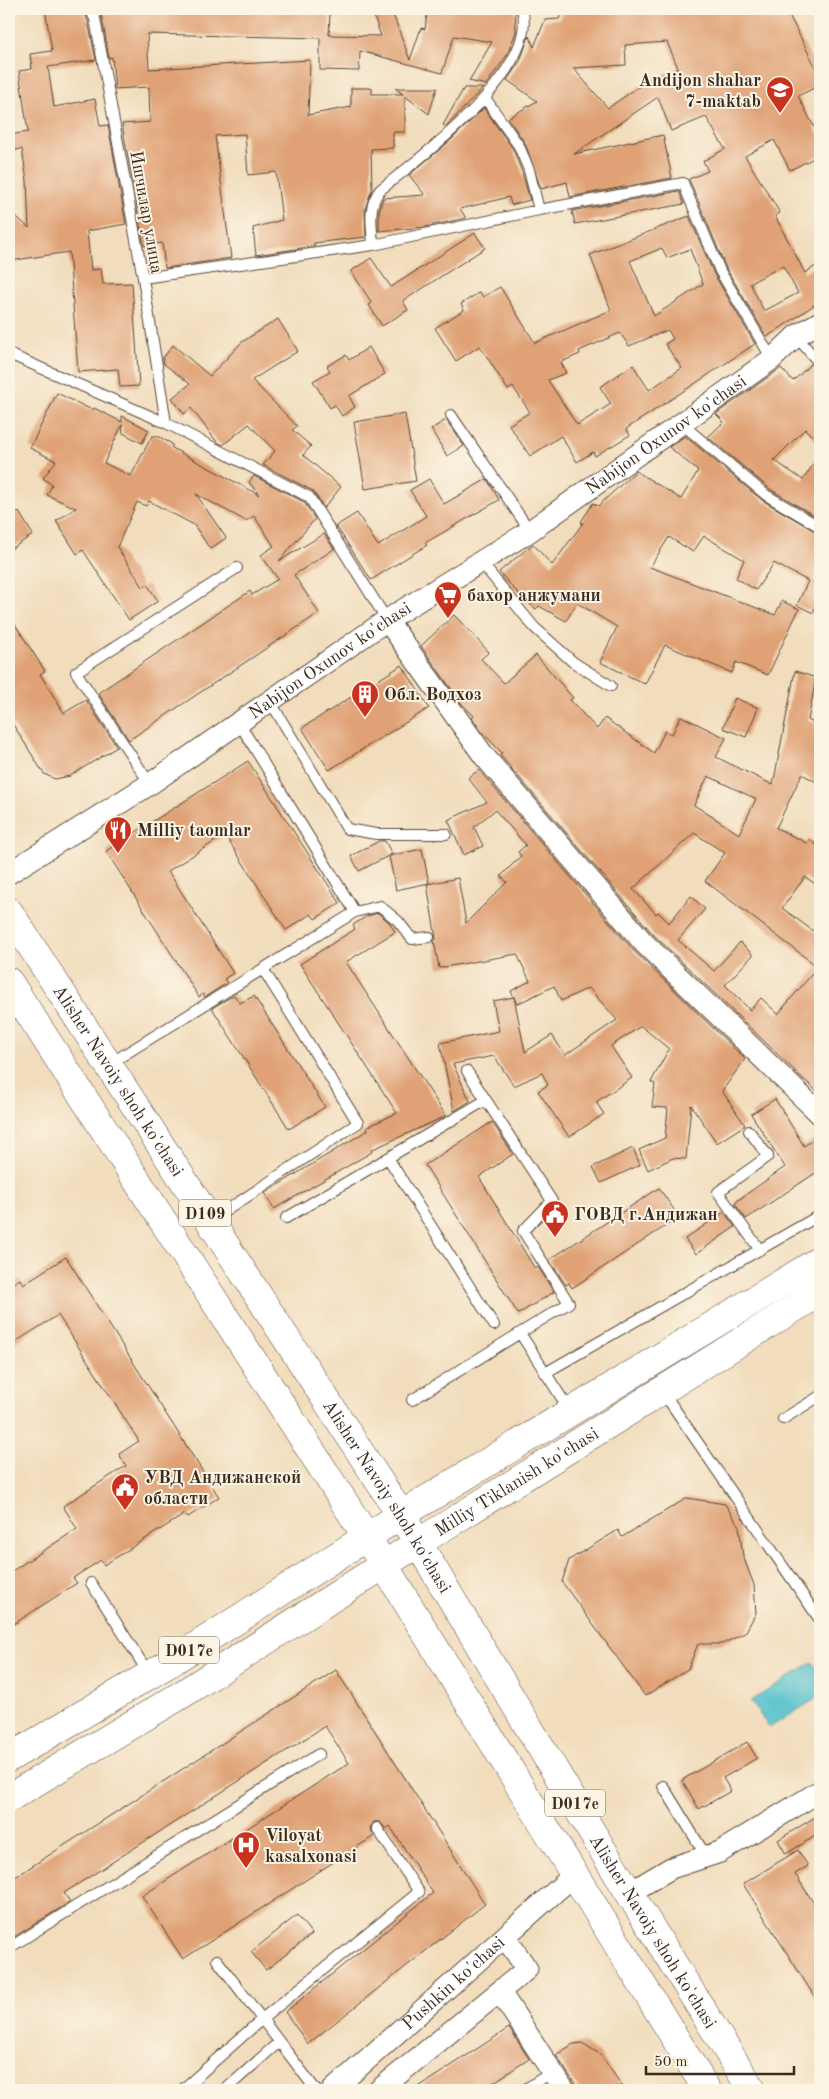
<svg xmlns="http://www.w3.org/2000/svg" width="829" height="2099" font-family="'Old Standard TT',serif">
<style>
.water{fill:#54c1cd;stroke:#487676}
.building{fill:#dfa175;fill-rule:evenodd}
.lines{fill:none;stroke-linecap:round;stroke-linejoin:round}
.lane-casing{stroke:#564536;stroke-width:12}
.street-casing{stroke:#564536;stroke-width:23}
.secondary-casing{stroke:#564536;stroke-width:29}
.primary-casing{stroke:#564536;stroke-width:29}
.lane{stroke:#fff;stroke-width:10}
.street{stroke:#fff;stroke-width:21}
.secondary{stroke:#fff;stroke-width:28}
.primary{stroke:#fff;stroke-width:28}
.labels{text-anchor:middle;stroke-width:4;stroke-linejoin:round;paint-order:stroke}
.shield{fill:#fcf5e5;stroke:#75675a;stroke-width:1}
.shield-label{font-size:16px;font-weight:bold;fill:#3b2a1e}
.poi-label{font-size:18px;font-weight:bold;fill:#3b2a1e;stroke:#fcf5e5;text-anchor:start}
.street-label{font-size:18px;fill:#3b2a1e;stroke:#fcf5e5}
</style>
<rect width="100%" height="100%" fill="#fcf5e5"/>
<filter id="ink" filterUnits="userSpaceOnUse"><feTurbulence type="fractalNoise" baseFrequency=".02" numOctaves="2"/><feDisplacementMap in="SourceGraphic" scale="10" xChannelSelector="R" yChannelSelector="G"/><feConvolveMatrix kernelMatrix="1 2 1 2 8 2 1 2 1" color-interpolation-filters="sRGB"/></filter>
<filter id="wash" filterUnits="userSpaceOnUse"><feTurbulence type="fractalNoise" baseFrequency=".0096" numOctaves="4" result="noise"/><feDisplacementMap in="SourceGraphic" scale="20" xChannelSelector="R" yChannelSelector="G"/><feGaussianBlur stdDeviation="1.12" result="paint"/><feColorMatrix in="noise" values="0 0 0 0 0 0 0 0 0 0 0 0 0 0 0 0 0 1.4 0 .05"/><feComposite in="paint" operator="in"/></filter>
<g filter="url(#wash)">
<rect width="100%" height="100%" fill="#f1dcbb"/>
<path class="water" d="M812,1662L820,1675V1696L769,1728L751,1701Z"/>
<g id="blocks">
<path class="building" d="M45,9H83L88,21L96,60L48,67L54,107L95,99L100,126L108,125L126,224L87,231L91,270L101,269L103,284L132,283L139,386L120,387L118,369L78,372L69,252L9,261V210L29,228L27,181L22,149L9,151V135L28,132L19,71L32,69L30,54L52,51Z
M98,9H299L298,12L330,13L329,35L381,36L373,14L391,9L410,60L421,28L425,29L428,9H515L516,32L507,55L486,85L469,81L492,42L454,36L442,73L360,51L359,71L320,70V38L147,34L149,69L310,60L308,115L351,107V88H372V94H403L395,88H437L429,114L405,96V132H393V148L371,149L372,189L365,209L366,237L314,243L315,246L256,255L253,228L282,220L276,172L248,175L245,134L215,136L231,258L165,268L162,243L144,246L122,124L150,122L149,87L115,89L112,57L109,58L102,18Z
M564,9H786L820,76V85L798,96L820,138V155L790,170L774,140L745,156L780,213L775,216L805,273L820,263V286L815,290L820,301L767,337L726,268L689,179L708,171L703,161L725,149L706,117L671,131L658,97L574,154L663,135L672,178L570,197L567,182L541,189L525,143L508,118L537,101L507,80L520,61L529,36L534,47L545,20L559,19ZM667,42L678,68L647,81L608,108L573,68L626,65L625,45ZM783,266L798,293L764,311L750,283Z
M464,88H483L446,127L443,125Z
M484,108L513,149L522,172L530,200L511,205L509,197L460,209L466,218L425,227L379,231V211L383,198L425,195L409,175L452,139Z
M679,191L684,204L575,224L572,211Z
M689,216L714,274L755,344L626,429L630,435L595,456L593,452L577,462L561,436L530,456L509,425L530,412L513,387L508,390L480,346L456,361L435,328L464,310L461,304L480,292L483,297L500,287L535,343L611,310L590,255ZM662,248L667,258L690,249L703,284L654,316L630,261ZM668,330L673,339L665,344L682,368L649,390L633,365L600,387L611,404L577,425L548,380L566,373L561,362L580,354L579,351L620,333L629,346Z
M475,233L485,248L403,301L408,310L382,326L369,305L372,303L351,271L371,258L391,287Z
M278,319L298,351L252,380L297,426L292,430L311,446L303,455L341,487L324,508L313,491L263,465L275,451L249,424L223,445L217,442L191,408L184,414L172,398L190,384L164,364L163,358L173,345L210,376L242,342Z
M369,347L385,374L349,396L355,407L342,416L335,405L330,408L313,381L330,371L327,366L346,355L349,360Z
M811,364L820,371V444L805,429L774,460L803,480L820,454V519L770,489L708,437L724,422L716,414L781,368L793,381Z
M57,393L92,410L94,408L122,422V416L149,430L142,443L123,433L122,425L104,463L131,476L152,436H158L172,444V448L259,495L249,482L254,476L304,502L315,519L279,561L324,534L334,549L294,575L319,613L129,740L98,693L250,591L252,595L278,579L261,555L274,546L254,516L246,521L196,494L226,538L210,549L194,525L149,501L146,506L137,502L117,547L143,587L147,584L158,601L129,620L83,550L77,554L56,521L76,508L47,495L52,485L43,478L56,461L30,448Z
M405,414L416,481L365,489L354,422Z
M446,420L464,446L447,456L431,429Z
M685,436L762,500L820,534V570L813,582L820,585V597L813,613L797,605L808,581L774,563L756,590L736,578L744,560L704,536L693,552L669,537L650,567L775,615L782,601L799,609L768,675L736,662L732,673L665,645L645,684L600,662L617,627L577,603L566,621L539,606L536,609L514,589L499,572L533,544L552,565L583,523L581,522L593,503L598,506L636,471L681,499L698,471L669,447Z
M429,479L444,504L487,479L499,500L425,543L427,545L371,580L336,526L357,513L378,546L426,516L410,490Z
M19,512L33,535L9,550V519Z
M9,615L45,671L40,674L64,713L86,700L117,747L70,776L55,779L44,774L9,718Z
M454,615L489,652L481,659L504,683L536,655L573,698L570,700L597,729L605,718L654,753L665,731L672,734L681,716L726,738L716,757L773,785L795,671L816,678L808,720L820,726V784L802,774L776,828L807,843L809,839L820,848V887L805,877L782,908L820,936V1094L798,1074L653,934L500,755L502,753L482,732L472,718L474,716L462,704L421,646ZM708,776L756,799L739,834L694,805ZM694,833L725,853L705,881L818,967L778,1014L761,998L750,1010L725,985L753,955L740,942L714,971L678,940L705,909L691,896L669,923L658,912L656,914L633,889Z
M402,665L429,708L329,770L302,728Z
M735,698L758,708L746,737L723,728Z
M248,761L340,903L315,919L311,914L286,930L225,835L168,871L233,973L224,979L227,983L205,997L203,994L199,997L106,851Z
M479,770L634,951L745,1059L722,1091L745,1125L717,1143L691,1105L686,1159L673,1158L648,1170L639,1150L665,1138L668,1108L652,1107L655,1084L651,1082L669,1049L641,1026L611,1046L632,1078L596,1102L604,1114L569,1137L538,1091L548,1085L542,1073L514,1086L494,1056L453,1064L470,1101L454,1111L440,1043L499,1031L493,1001L514,997L525,1052L552,1035L565,1055L617,1020L589,988L561,1001L554,986L517,1004L511,991L530,981L517,954L439,968L434,941L436,939L427,884L458,878L466,923L507,882L501,876L521,856L518,852L526,845L495,810L474,827L483,846L464,855L448,820L487,802L468,778Z
M379,841H385L392,854L359,871L351,856Z
M422,849L429,883L396,890L389,856Z
M378,913L389,922L395,932L346,962L446,1116L371,1150L372,1152L274,1209L265,1193L368,1130L367,1127L397,1113L300,964L355,929L353,925L367,916Z
M234,995L240,1003L254,996L325,1107L289,1129L212,1008Z
M775,1099L804,1146L820,1135V1170L746,1219L735,1204L738,1200L785,1167L751,1114Z
M492,1122L513,1154L479,1177L535,1269L538,1267L554,1292L518,1314L425,1165Z
M633,1148L640,1165L601,1183L593,1167Z
M659,1188L679,1217L572,1288L569,1283L566,1285L549,1260Z
M724,1212L735,1227L696,1254L685,1239Z
M66,1257L219,1497L188,1517L185,1514L104,1565L101,1560L73,1578L77,1583L9,1627V1573L77,1529L63,1506L126,1466L119,1454L139,1441L58,1315L9,1346V1286L20,1279L23,1284Z
M687,1498L725,1504L739,1526L743,1556L754,1585L756,1613L745,1633L722,1644H698L688,1669L645,1696L562,1582L569,1560L618,1530L622,1537Z
M336,1670L485,1904L308,2044L285,2012L433,1893L390,1826L386,1829L380,1822H374L370,1828L374,1836L183,1959L142,1896L349,1763L325,1726L64,1893L70,1902L9,1940V1881Z
M747,1742L757,1758L723,1778L731,1791L699,1809L682,1780Z
M820,1814V1833L786,1854L778,1840Z
M798,1850L808,1866L795,1874L820,1913V2005L743,1884Z
M297,1915L312,1934L266,1970L251,1952Z
M509,2028L529,2059L482,2090H414Z
M582,2043L600,2054L625,2090H579L556,2055L573,2044Z"/>
</g>
</g>
<g filter="url(#ink)">
<use href="#blocks" fill-opacity="0" stroke="#564536" stroke-width="1"/>
<g class="lines">
<g class="lane-casing">
<path id="lane" d="M90,9L95,19L143,278L166,423
M485,98L519,146L529,170L539,210
M373,245L539,210L683,183L720,271L772,359
M143,278L373,245C372,225 367,207 380,190C421,157 540,70 522,9
M796,336L820,364
M9,354L166,423L309,497L387,620
M451,415L530,531
M682,424L766,495L820,527
M480,561L534,627L573,662L611,686
M270,701L347,829L376,834H446
M239,723L355,912L380,906L398,921L412,939L429,937
M150,784L76,672L237,568
M9,1016L24,1007
M109,1064L355,912
M467,1071L552,1201L523,1231L569,1303L520,1333L570,1411
M749,1131L768,1156L718,1192L760,1250
M388,1158L494,1325
M286,1218L486,1100
M212,1220L358,1123L263,969
M545,1373L820,1215
M663,1392L820,1620
M412,1400L520,1333
M783,1419L820,1396
M91,1583L149,1674
M663,1786L706,1856
M9,1948L319,1754
M217,1960L316,2090
M182,2090L262,2019L419,1892L377,1828
M225,2090L279,2042
M524,2090L552,2072"/>
</g>
<g class="street-casing">
<g id="street">
<path d="M387,620L484,756L644,943L820,1114"/>
<path id="s1" d="M9,873L150,784L387,620L530,531L772,359L796,336L820,322"/>
<path d="M629,1893L671,1868L720,1852L820,1791"/>
<path d="M500,1992L564,2090"/>
<path id="s2" d="M333,2090L575,1874"/>
<path d="M379,2090L527,1969L505,1937"/>
</g>
</g>
<g class="secondary-casing">
<g id="secondary">
<path d="M401,1515L820,1260"/>
<path id="s3" d="M418,1543L820,1292"/>
</g>
</g>
<g class="primary-casing">
<g id="primary">
<path id="s4" d="M9,912L401,1515L605,1854L752,2090"/>
<path d="M9,982L366,1536L707,2090"/>
<path d="M9,1758L168,1664L401,1515"/>
<path d="M9,1798L181,1695L418,1543"/>
</g>
</g>
<use href="#lane" class="lane"/>
<use href="#street" class="street"/>
<use href="#secondary" class="secondary"/>
<use href="#primary" class="primary"/>
</g>
</g>
<defs>
<g id="school-pin" transform="scale(1.4375)"><path d="M0 17L-7.5 6A9.5 9.5 0 1 1 7.5 6Z" fill="#c8321e" stroke="#fcf5e5"/><path d="M0-5L7-2L0 1L-7-2ZM-4 1L0 2.5L4 1V4Q0 6-4 4Z" fill="#fff"/></g>
<g id="supermarket-pin" transform="scale(1.4375)"><path d="M0 17L-7.5 6A9.5 9.5 0 1 1 7.5 6Z" fill="#c8321e" stroke="#fcf5e5"/><path d="M-6-5.5h2.5l.6 2H6L4.5 2H-2.5L-4.4-4H-6ZM-1.5 3.2a1.3 1.3 0 1 0 .1 0ZM3 3.2a1.3 1.3 0 1 0 .1 0Z" fill="#fff"/></g>
<g id="building-pin" transform="scale(1.4375)"><path d="M0 17L-7.5 6A9.5 9.5 0 1 1 7.5 6Z" fill="#c8321e" stroke="#fcf5e5"/><path d="M-4-6H4V6H1V3H-1V6H-4ZM-2.5-4.3h1.7v1.8h-1.7ZM.8-4.3h1.7v1.8H.8ZM-2.5-1h1.7V.8h-1.7ZM.8-1h1.7V.8H.8Z" fill="#fff"/></g>
<g id="restaurant-pin" transform="scale(1.4375)"><path d="M0 17L-7.5 6A9.5 9.5 0 1 1 7.5 6Z" fill="#c8321e" stroke="#fcf5e5"/><path d="M-5-6h1v4h1v-4h1v4h1v-4h1v5L-1.5 .5V6h-2V.5L-5-1ZM5-6V6H3V1.5H1.5Q1.5-4 5-6Z" fill="#fff"/></g>
<g id="civic-pin" transform="scale(1.4375)"><path d="M0 17L-7.5 6A9.5 9.5 0 1 1 7.5 6Z" fill="#c8321e" stroke="#fcf5e5"/><path d="M-.6-6.5H3V-4.5H.6V-3L4-1V1h2V6H-6V1h2V-1L-.6-3ZM-1.2 2.5V6h2.4V2.5Z" fill="#fff"/></g>
<g id="hospital-pin" transform="scale(1.4375)"><path d="M0 17L-7.5 6A9.5 9.5 0 1 1 7.5 6Z" fill="#c8321e" stroke="#fcf5e5"/><path d="M-5-5h3v3.5h4V-5h3V5h-3V1.5h-4V5h-3Z" fill="#fff"/></g>
</defs>
<g fill-rule="evenodd">
<use href="#school-pin" x="780" y="90"/>
<use href="#supermarket-pin" x="448" y="595"/>
<use href="#building-pin" x="365" y="694"/>
<use href="#restaurant-pin" x="118" y="830"/>
<use href="#civic-pin" x="555" y="1214"/>
<use href="#civic-pin" x="125" y="1487"/>
<use href="#hospital-pin" x="246" y="1845"/>
</g>
<g class="labels">
<g class="shield">
<rect x="179" y="1199.5" width="52" height="27" rx="4"/>
<rect x="159" y="1636.5" width="60" height="27" rx="4"/>
<rect x="545" y="1789.5" width="60" height="27" rx="4"/>
</g>
<g class="shield-label">
<text x="205" y="1219">D109</text>
<text x="189" y="1656">D017e</text>
<text x="575" y="1809">D017e</text>
</g>
<g class="poi-label">
<text x="761" y="86" text-anchor="end">Andijon shahar<tspan x="761" dy="21">7-maktab</tspan></text>
<text x="467" y="601">бахор анжумани</text>
<text x="384" y="700">Обл. Водхоз</text>
<text x="137" y="836">Milliy taomlar</text>
<text x="574" y="1220">ГОВД г.Андижан</text>
<text x="144" y="1483">УВД Андижанской<tspan x="144" dy="21">области</tspan></text>
<text x="265" y="1841">Viloyat<tspan x="265" dy="21">kasalxonasi</tspan></text>
</g>
<g class="street-label">
<text transform="translate(147 212) rotate(80)" y="6">Ишчилар улица</text>
<text dy="6" stroke="none"><textPath href="#s1" startOffset="790">Nabijon Oxunov ko'chasi</textPath></text>
<text dy="6" stroke="none"><textPath href="#s1" startOffset="385">Nabijon Oxunov ko'chasi</textPath></text>
<text dy="6" stroke="none"><textPath href="#s4" startOffset="201">Alisher Navoiy shoh ko'chasi</textPath></text>
<text dy="6" stroke="none"><textPath href="#s3" startOffset="116">Milliy Tiklanish ko'chasi</textPath></text>
<text dy="6" stroke="none"><textPath href="#s4" startOffset="696">Alisher Navoiy shoh ko'chasi</textPath></text>
<text dy="6" stroke="none"><textPath href="#s4" startOffset="1206">Alisher Navoiy shoh ko'chasi</textPath></text>
<text dy="6" stroke="none"><textPath href="#s2" startOffset="161">Pushkin ko'chasi</textPath></text>
</g>
</g>
<rect width="829" height="2099" fill="none" stroke="#fcf5e5" stroke-width="30"/>
<path d="M646 2066v8h148v-8" fill="none" stroke="#3b2a1e" stroke-width="2.5"/>
<text x="654" y="2066" font-size="15" fill="#3b2a1e" stroke="#fcf5e5" stroke-width="4" paint-order="stroke">50 m</text>
</svg>
